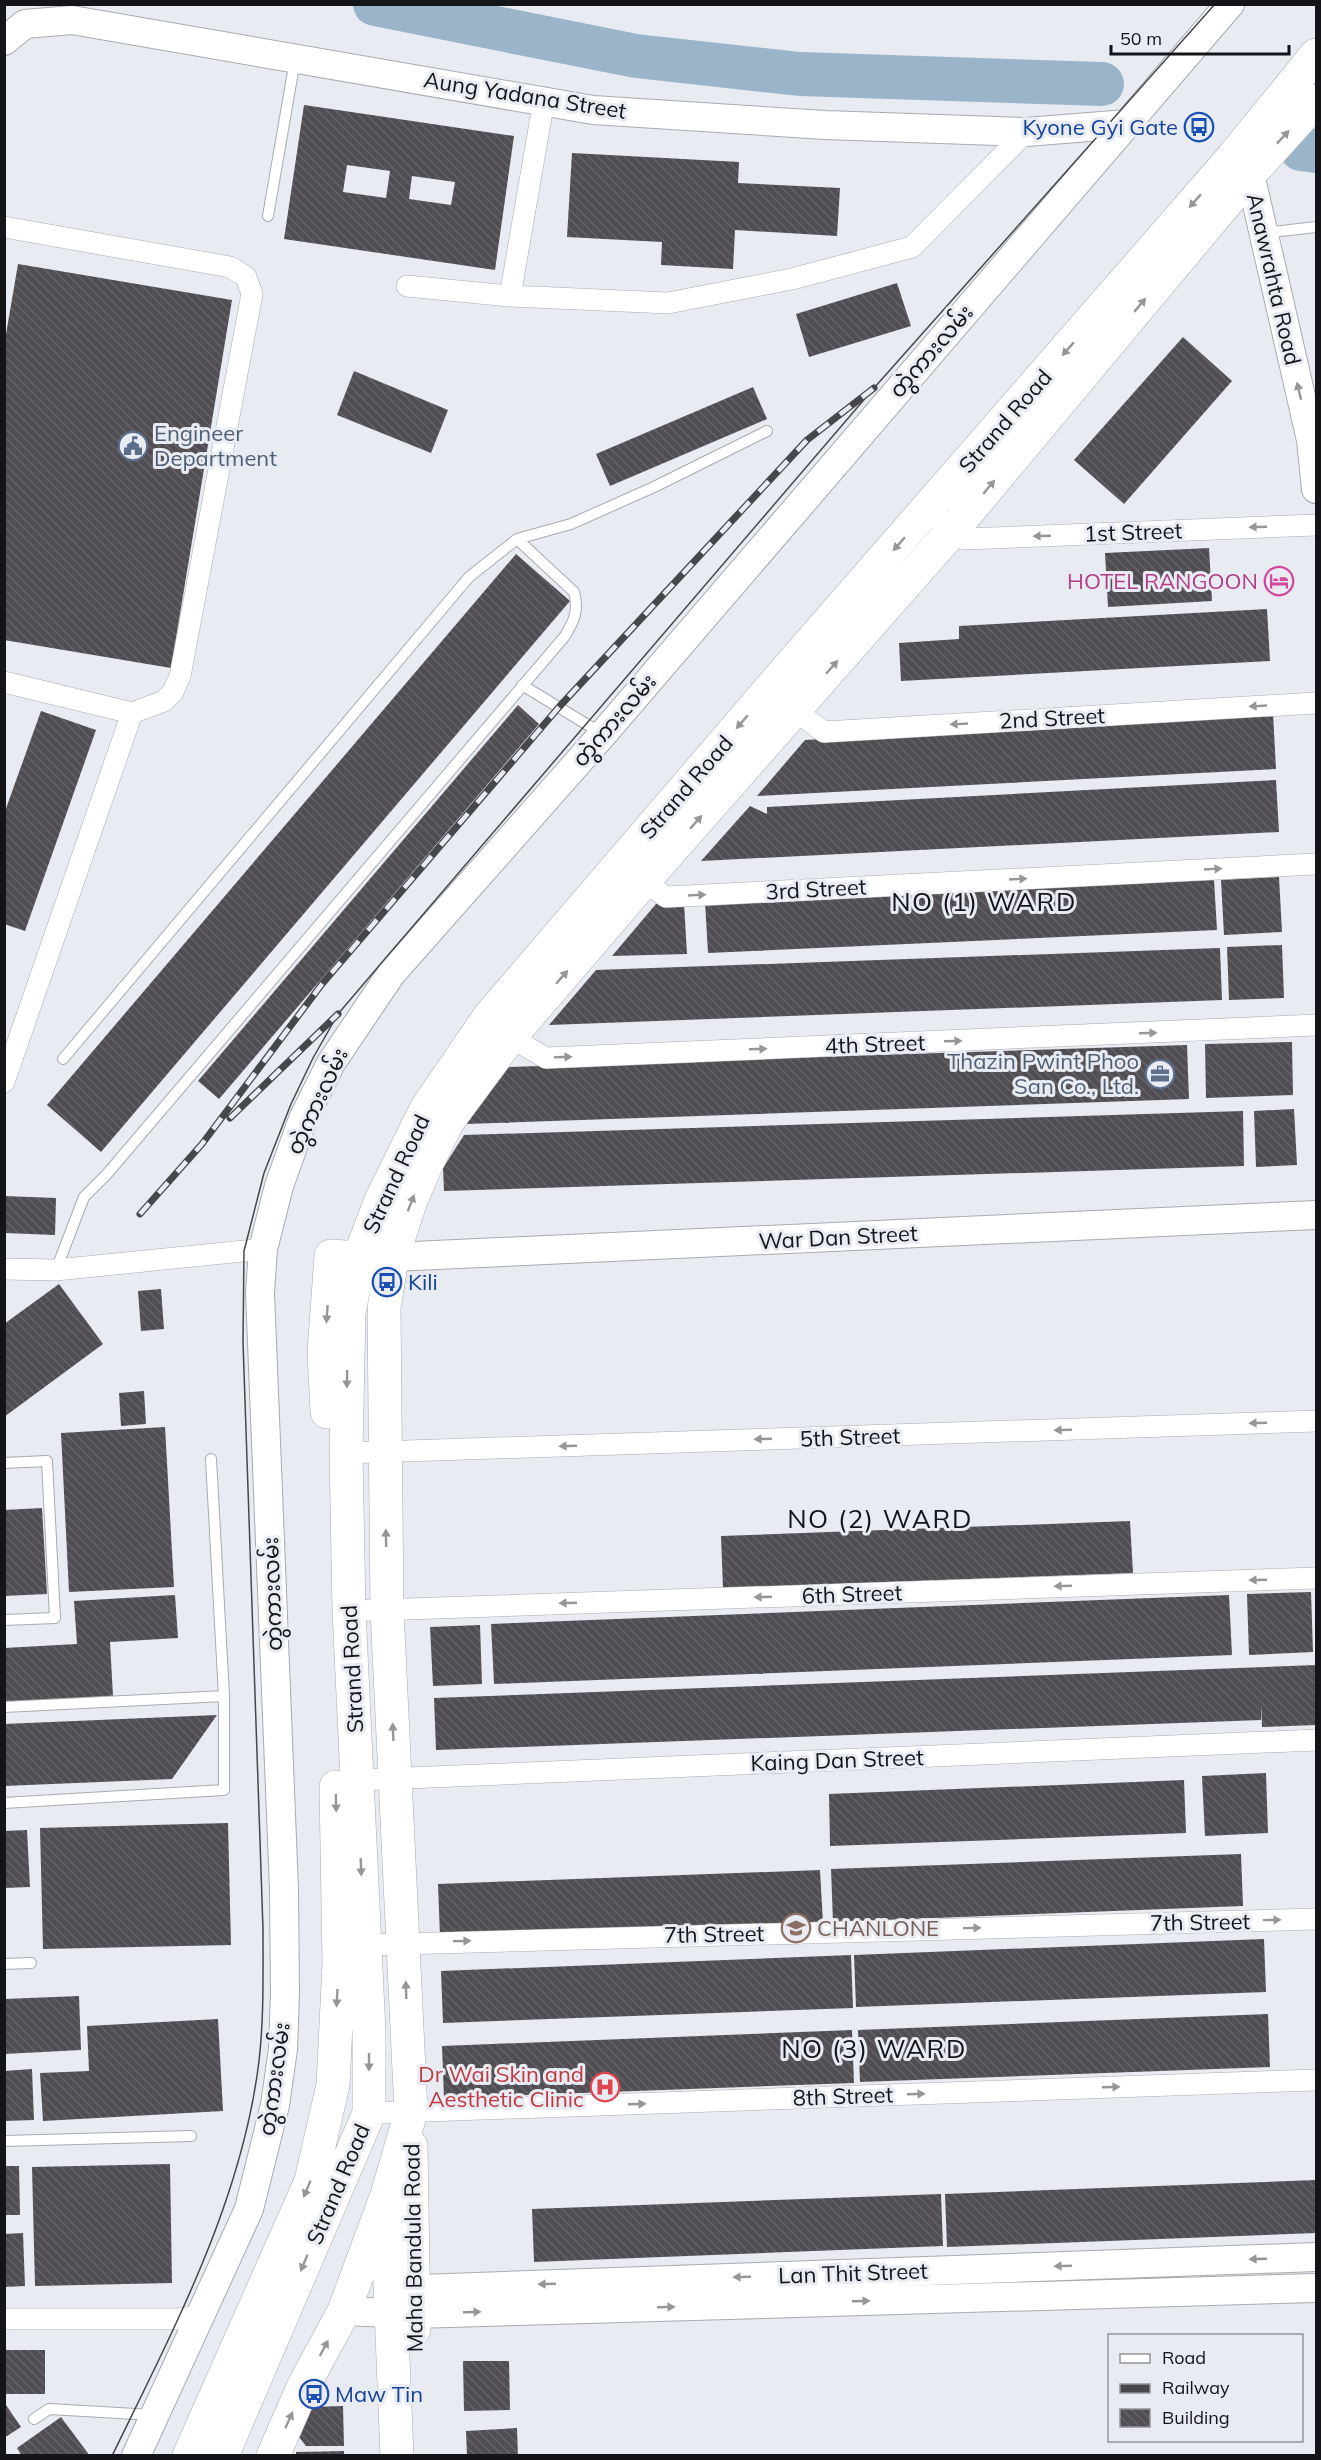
<svg xmlns="http://www.w3.org/2000/svg" width="1321" height="2460" font-family="Mulish,'Noto Sans Myanmar',sans-serif">
<style>
.lines{fill:none;stroke-linecap:round;stroke-linejoin:round}
.river{stroke:#9ab5ca;stroke-width:44}
.building{fill:url(#building-back-hatch);fill-rule:evenodd}
.lane-casing{stroke:#a8abb1;stroke-width:12}
.street-casing{stroke:#a8abb1;stroke-width:22}
.secondary-casing{stroke:#a8abb1;stroke-width:30}
.primary-casing{stroke:#a8abb1;stroke-width:34}
.lane{stroke:#fff;stroke-width:10}
.street{stroke:#fff;stroke-width:21}
.secondary{stroke:#fff;stroke-width:28}
.primary{stroke:#fff;stroke-width:33}
.tram{stroke:#46474b;stroke-width:1.5}
.rail-casing{stroke:#46474b;stroke-width:7}
.rail{stroke:#e8ebf2;stroke-width:4.5;stroke-dasharray:14;stroke-linecap:butt}
.oneway{fill:#959697}
.labels{text-anchor:middle;stroke-width:6;stroke-linejoin:round;paint-order:stroke}
.street-label{font-size:22px;fill:#141518;stroke:#e8ebf2}
.transit-label{font-size:22px;fill:#164399;stroke:#e8ebf2;text-anchor:start}
.service-label{font-size:22px;fill:#4e5e75;stroke:#e8ebf2;text-anchor:start}
.hotel-label{font-size:22px;fill:#b23c85;stroke:#e8ebf2;text-anchor:end}
.education-label{font-size:22px;fill:#785e54;stroke:#e8ebf2;text-anchor:start}
.health-label{font-size:22px;fill:#be3a42;stroke:#e8ebf2;text-anchor:end}
.quarter-label{font-size:26px;letter-spacing:1.5px;fill:#141518;stroke:#e8ebf2}
</style>
<defs>
<pattern id="building-back-hatch" width="6" height="6" patternUnits="userSpaceOnUse" patternTransform="scale(1.5)"><rect width="6" height="6" fill="#514e53"/><path d="M-1 5l2 2M0 0l6 6M5-1l2 2" fill="none" stroke="#666368"/></pattern>
</defs>
<rect width="100%" height="100%" fill="#e8ebf2"/>
<g class="lines">
<path class="river" d="M375,4L636,56L800,74L1102,84
M1301,149L1316,151"/>
</g>
<path class="building" d="M304,105L514,136L495,270L284,239ZM347,165L390,171L386,198L343,192ZM412,176L455,182L451,205L409,199Z
M572,153L739,162L738,183L840,188L837,236L735,230L733,269L661,265L662,242L567,237Z
M18,264L232,300L171,668L4,640V346Z
M897,283L911,326L809,357L796,314Z
M1183,337L1232,381L1124,504L1074,460Z
M354,371L448,410L431,453L337,415Z
M753,387L767,419L610,486L596,454Z
M1209,548L1212,601L1108,607L1105,553Z
M516,554L570,601L101,1152L47,1105Z
M1267,609L1270,661L901,681L899,643L959,639V626Z
M518,705L539,724L219,1099L198,1081Z
M41,711L96,730L25,931L4,924V814Z
M1273,713L1276,769L757,796L805,740Z
M1276,780L1279,832L701,861L750,806L767,814V807Z
M1279,877L1282,932L1224,935L1221,880Z
M1214,880L1217,930L708,953L705,902Z
M684,903L687,954L612,956L656,904Z
M1282,945L1284,998L1229,1000L1227,947Z
M1220,948L1222,1000L549,1025L596,970Z
M1292,1042L1293,1095L1206,1098L1205,1044Z
M1187,1045L1189,1099L466,1124L509,1067Z
M1294,1109L1297,1165L1256,1167L1254,1111Z
M1243,1111L1244,1166L444,1191L443,1168L464,1135Z
M4,1196L56,1198L55,1235L4,1233Z
M59,1284L103,1344L4,1417V1324Z
M161,1289L164,1329L141,1331L138,1291Z
M144,1391L146,1424L121,1426L119,1393Z
M165,1427L174,1587L69,1592L61,1433Z
M42,1508L47,1594L4,1596V1510Z
M1130,1521L1133,1573L723,1588L721,1536Z
M1311,1592L1313,1652L1249,1655L1247,1594Z
M175,1595L178,1638L110,1642L113,1696L4,1702V1648L77,1644L74,1601Z
M1229,1595L1232,1655L494,1684L491,1624Z
M480,1625L482,1684L433,1686L430,1627Z
M1316,1665V1725L1262,1727L1261,1704V1720L436,1750L434,1698Z
M217,1715L172,1779L4,1786V1724Z
M1266,1773L1268,1833L1205,1836L1202,1776Z
M1184,1780L1186,1833L830,1846L829,1794Z
M228,1823L231,1945L43,1949L40,1828Z
M27,1830L30,1887L4,1888V1831Z
M1241,1854L1243,1906L833,1922L831,1869Z
M820,1870L823,1923L440,1937L438,1884Z
M1264,1939L1266,1992L856,2007L854,1955Z
M851,1955L853,2008L443,2023L441,1971Z
M79,1996L81,2050L4,2054V1999Z
M1268,2014L1270,2067L860,2082L858,2030Z
M218,2019L223,2111L43,2121L40,2073L89,2071L87,2026Z
M852,2030L854,2083L444,2098L442,2046Z
M32,2069L34,2120L4,2121V2071Z
M170,2164L172,2283L35,2286L32,2167Z
M4,2166H19L20,2215H4Z
M1316,2180V2233L947,2247L945,2194Z
M941,2194L943,2246L534,2262L532,2209Z
M23,2233L25,2286L4,2287V2234Z
M4,2350H45V2394H4Z
M463,2361H509L510,2410L464,2411Z
M4,2402L21,2427L4,2438Z
M343,2406L344,2446H306L299,2437L312,2407Z
M61,2417L90,2456H22L17,2448Z
M517,2428L518,2456H467L466,2431Z
M344,2451V2456H296V2452Z"/>
<g class="lines">
<g class="lane-casing">
<path id="lane" d="M268,216L295,60
M1263,233L1316,227
M522,685L601,733
M63,1059L469,577L517,539L571,524L654,487L767,431
M56,1270L84,1197L107,1174L565,636C574,621 579,611 574,592L517,539
M4,1463L47,1461L55,1618L4,1620
M4,1707L224,1696
M4,1803L224,1790V1696L211,1459
M4,1964L31,1963
M4,2141L191,2136
M34,2419L49,2409L153,2415"/>
</g>
<g class="street-casing">
<path id="street" d="M4,227L230,267L246,277L252,294L180,676L173,692L164,701L132,713L4,682
M407,286L510,296L668,303L792,279L912,247L1026,132
M510,296L544,100
M928,510L951,532L965,539L1316,525
M785,703L824,732L1316,703
M635,875L666,897L1316,864
M503,1030L510,1037L546,1058L1316,1025
M4,1082L132,713
M4,1269L56,1270L263,1249
M346,1453L1316,1421
M349,1611L1316,1578
M358,1780L1316,1740
M364,1945L1316,1919
M369,2113L1316,2080
M4,2319H178L201,2316"/>
</g>
<g class="secondary-casing">
<path id="secondary" d="M4,41L25,24L72,20L593,110L825,125L1026,132L1127,124
M1238,162L1250,174L1311,440L1316,489
M370,1258L1316,1215
M392,2290L1316,2257
M344,2311L413,2314L1316,2288
M136,2456L249,2209L275,2105L283,2049L285,1994L284,1889L260,1293L263,1249L279,1186L303,1119L331,1063L391,974L603,734L1230,4"/>
</g>
<g class="primary-casing">
<path id="primary" d="M327,1412L324,1352L331,1256L359,1258
M411,2146L414,2329
M387,2212L397,2456
M189,2456L311,2181L333,2085L339,1964L336,1787
M222,2456L369,2113V2032L349,1611L346,1453L349,1313L359,1258L381,1200L426,1109L489,1017L770,689L1233,157L1316,55
M273,2456L304,2385L344,2311L387,2195L411,2112L387,1610L384,1308L392,1258L410,1203L426,1165L448,1121L510,1037L643,882L951,532L1250,174L1316,101"/>
</g>
<use href="#lane" class="lane"/>
<use href="#street" class="street"/>
<use href="#secondary" class="secondary"/>
<use href="#primary" class="primary"/>
<path class="tram" d="M112,2456C173,2330 242,2202 259,2061C264,2018 263,1973 263,1929L243,1342L244,1251L264,1173L291,1104L313,1058L338,1014L378,967L874,388L1215,4"/>
<g class="rail-casing">
<path id="rail" d="M230,1118L338,1014
M140,1214L202,1144L322,984L559,707L807,440L874,388"/>
</g>
<use href="#rail" class="rail"/>
</g>
<defs><path id="oneway-solid" d="M-6-.8H1V-3.2L6.5 0L1 3.2V.8H-6Z" transform="scale(1.5)"/></defs>
<g class="oneway">
<use href="#oneway-solid" transform="translate(1283 137) rotate(-47)"/>
<use href="#oneway-solid" transform="translate(1195 201) rotate(131)"/>
<use href="#oneway-solid" transform="translate(1140 305) rotate(-50)"/>
<use href="#oneway-solid" transform="translate(1068 349) rotate(131)"/>
<use href="#oneway-solid" transform="translate(1299 391) rotate(-103)"/>
<use href="#oneway-solid" transform="translate(989 487) rotate(-50)"/>
<use href="#oneway-solid" transform="translate(1258 527) rotate(178)"/>
<use href="#oneway-solid" transform="translate(1042 536) rotate(178)"/>
<use href="#oneway-solid" transform="translate(899 544) rotate(131)"/>
<use href="#oneway-solid" transform="translate(832 667) rotate(-49)"/>
<use href="#oneway-solid" transform="translate(1258 706) rotate(177)"/>
<use href="#oneway-solid" transform="translate(742 722) rotate(131)"/>
<use href="#oneway-solid" transform="translate(959 724) rotate(177)"/>
<use href="#oneway-solid" transform="translate(696 822) rotate(-49)"/>
<use href="#oneway-solid" transform="translate(1213 869) rotate(-3)"/>
<use href="#oneway-solid" transform="translate(1018 879) rotate(-3)"/>
<use href="#oneway-solid" transform="translate(697 895) rotate(-3)"/>
<use href="#oneway-solid" transform="translate(562 977) rotate(-49)"/>
<use href="#oneway-solid" transform="translate(1148 1033) rotate(-2)"/>
<use href="#oneway-solid" transform="translate(953 1041) rotate(-2)"/>
<use href="#oneway-solid" transform="translate(758 1049) rotate(-2)"/>
<use href="#oneway-solid" transform="translate(563 1057) rotate(-2)"/>
<use href="#oneway-solid" transform="translate(411 1203) rotate(-69)"/>
<use href="#oneway-solid" transform="translate(327 1314) rotate(94)"/>
<use href="#oneway-solid" transform="translate(347 1379) rotate(91)"/>
<use href="#oneway-solid" transform="translate(1258 1423) rotate(178)"/>
<use href="#oneway-solid" transform="translate(1063 1430) rotate(178)"/>
<use href="#oneway-solid" transform="translate(763 1439) rotate(178)"/>
<use href="#oneway-solid" transform="translate(568 1446) rotate(178)"/>
<use href="#oneway-solid" transform="translate(386 1538) rotate(-91)"/>
<use href="#oneway-solid" transform="translate(1258 1580) rotate(178)"/>
<use href="#oneway-solid" transform="translate(1063 1586) rotate(178)"/>
<use href="#oneway-solid" transform="translate(763 1597) rotate(178)"/>
<use href="#oneway-solid" transform="translate(568 1603) rotate(178)"/>
<use href="#oneway-solid" transform="translate(393 1732) rotate(-93)"/>
<use href="#oneway-solid" transform="translate(336 1803) rotate(89)"/>
<use href="#oneway-solid" transform="translate(361 1867) rotate(88)"/>
<use href="#oneway-solid" transform="translate(1272 1920) rotate(-1)"/>
<use href="#oneway-solid" transform="translate(972 1928) rotate(-1)"/>
<use href="#oneway-solid" transform="translate(462 1941) rotate(-1)"/>
<use href="#oneway-solid" transform="translate(406 1990) rotate(-92)"/>
<use href="#oneway-solid" transform="translate(337 1998) rotate(93)"/>
<use href="#oneway-solid" transform="translate(369 2062) rotate(90)"/>
<use href="#oneway-solid" transform="translate(1111 2087) rotate(-2)"/>
<use href="#oneway-solid" transform="translate(916 2094) rotate(-2)"/>
<use href="#oneway-solid" transform="translate(637 2104) rotate(-2)"/>
<use href="#oneway-solid" transform="translate(307 2189) rotate(113)"/>
<use href="#oneway-solid" transform="translate(1258 2259) rotate(178)"/>
<use href="#oneway-solid" transform="translate(304 2263) rotate(113)"/>
<use href="#oneway-solid" transform="translate(1063 2266) rotate(178)"/>
<use href="#oneway-solid" transform="translate(742 2277) rotate(178)"/>
<use href="#oneway-solid" transform="translate(547 2284) rotate(178)"/>
<use href="#oneway-solid" transform="translate(861 2301) rotate(-2)"/>
<use href="#oneway-solid" transform="translate(666 2307) rotate(-2)"/>
<use href="#oneway-solid" transform="translate(472 2312) rotate(-2)"/>
<use href="#oneway-solid" transform="translate(324 2348) rotate(-62)"/>
<use href="#oneway-solid" transform="translate(289 2420) rotate(-66)"/>
</g>
<defs>
<g id="bus-ring" transform="scale(1.5)"><circle r="9.5" fill="#e8ebf2" stroke="#1a4fb4" stroke-width="1.5"/><path d="M-5-6H5V4H4V6H2V4H-2V6H-4V4H-5ZM-3.5-4V0h7V-4ZM-3.5 1.2v1.5H-2V1.2ZM2 1.2v1.5H3.5V1.2Z" fill="#1a4fb4"/></g>
<g id="civic-ring" transform="scale(1.5)"><circle r="9.5" fill="#e8ebf2" stroke="#5c6f8a" stroke-width="1.5"/><path d="M-.6-6.5H3V-4.5H.6V-3L4-1V1h2V6H-6V1h2V-1L-.6-3ZM-1.2 2.5V6h2.4V2.5Z" fill="#5c6f8a"/></g>
<g id="hotel-ring" transform="scale(1.5)"><circle r="9.5" fill="#e8ebf2" stroke="#d1479c" stroke-width="1.5"/><path d="M-6-4.5h1.5V1H6V5H4.5V3h-9V5H-6ZM-4 0a1.8 1.8 0 1 1 3.6 0ZM.5 0V-2.5h3Q6-2.5 6 0Z" fill="#d1479c"/></g>
<g id="office-ring" transform="scale(1.5)"><circle r="9.5" fill="#e8ebf2" stroke="#5c6f8a" stroke-width="1.5"/><path d="M-6-3h4V-5.5h4V-3h4V5H-6ZM-1-4.5V-3h2v-1.5ZM-6 0V1H6V0Z" fill="#5c6f8a"/></g>
<g id="school-ring" transform="scale(1.5)"><circle r="9.5" fill="#e8ebf2" stroke="#8d6e63" stroke-width="1.5"/><path d="M0-5L7-2L0 1L-7-2ZM-4 1L0 2.5L4 1V4Q0 6-4 4Z" fill="#8d6e63"/></g>
<g id="hospital-ring" transform="scale(1.5)"><circle r="9.5" fill="#e8ebf2" stroke="#e0444e" stroke-width="1.5"/><path d="M-5-5h3v3.5h4V-5h3V5h-3V1.5h-4V5h-3Z" fill="#e0444e"/></g>
</defs>
<g fill-rule="evenodd">
<use href="#bus-ring" x="1199" y="127"/>
<use href="#civic-ring" x="133" y="446"/>
<use href="#hotel-ring" x="1279" y="581"/>
<use href="#office-ring" x="1160" y="1074"/>
<use href="#bus-ring" x="387" y="1282"/>
<use href="#school-ring" x="796" y="1928"/>
<use href="#hospital-ring" x="605" y="2087"/>
<use href="#bus-ring" x="314" y="2394"/>
</g>
<g class="labels">
<g class="street-label">
<text transform="translate(525 95) rotate(9)" y="8">Aung Yadana Street</text>
<text transform="translate(1274 279) rotate(77)" y="8">Anawrahta Road</text>
<text transform="translate(931 351) rotate(-49)" y="8">တွဲကားလမ်း</text>
<text transform="translate(1005 421) rotate(-49)" y="8">Strand Road</text>
<text transform="translate(1133 532) rotate(-2)" y="8">1st Street</text>
<text transform="translate(1052 718) rotate(-3)" y="8">2nd Street</text>
<text transform="translate(614 720) rotate(-49)" y="8">တွဲကားလမ်း</text>
<text transform="translate(686 787) rotate(-49)" y="8">Strand Road</text>
<text transform="translate(816 889) rotate(-3)" y="8">3rd Street</text>
<text transform="translate(875 1044) rotate(-2)" y="8">4th Street</text>
<text transform="translate(317 1101) rotate(-65)" y="8">တွဲကားလမ်း</text>
<text transform="translate(396 1174) rotate(-65)" y="8">Strand Road</text>
<text transform="translate(838 1237) rotate(-3)" y="8">War Dan Street</text>
<text transform="translate(850 1437) rotate(-2)" y="8">5th Street</text>
<text transform="translate(272 1594) rotate(-92)" y="8">တွဲကားလမ်း</text>
<text transform="translate(852 1594) rotate(-2)" y="8">6th Street</text>
<text transform="translate(352 1669) rotate(-93)" y="8">Strand Road</text>
<text transform="translate(837 1760) rotate(-2)" y="8">Kaing Dan Street</text>
<text transform="translate(1200 1922) rotate(-1)" y="8">7th Street</text>
<text transform="translate(714 1934) rotate(-1)" y="8">7th Street</text>
<text transform="translate(274 2079) rotate(-82)" y="8">တွဲကားလမ်း</text>
<text transform="translate(843 2096) rotate(-2)" y="8">8th Street</text>
<text transform="translate(338 2184) rotate(-67)" y="8">Strand Road</text>
<text transform="translate(413 2248) rotate(-91)" y="8">Maha Bandula Road</text>
<text transform="translate(853 2273) rotate(-2)" y="8">Lan Thit Street</text>
</g>
<g class="transit-label">
<text x="1178" y="135" text-anchor="end">Kyone Gyi Gate</text>
<text x="408" y="1290">Kili</text>
<text x="335" y="2402">Maw Tin</text>
</g>
<g class="service-label">
<text x="154" y="441">Engineer<tspan x="154" dy="25">Department</tspan></text>
<text x="1139" y="1069" text-anchor="end">Thazin Pwint Phoo<tspan x="1139" dy="25">San Co., Ltd.</tspan></text>
</g>
<g class="hotel-label">
<text x="1258" y="589">HOTEL RANGOON</text>
</g>
<g class="education-label">
<text x="817" y="1936">CHANLONE</text>
</g>
<g class="health-label">
<text x="584" y="2082">Dr Wai Skin and<tspan x="584" dy="25">Aesthetic Clinic</tspan></text>
</g>
<g class="quarter-label">
<text x="984" y="911">NO (1) WARD</text>
<text x="880" y="1528">NO (2) WARD</text>
<text x="874" y="2058">NO (3) WARD</text>
</g>
</g>
<rect width="1321" height="2460" fill="none" stroke="#141518" stroke-width="12"/>
<rect x="1108" y="2334" width="195" height="108" fill="#e8ebf2" stroke="#93959b" stroke-width="1.5"/>
<rect x="1120" y="2354" width="30" height="9" fill="#ffffff" stroke="#93959b" stroke-width="1.5"/>
<text x="1162" y="2364" font-size="18" fill="#141518">Road</text>
<rect x="1120" y="2384" width="30" height="9" fill="#46474b" stroke="#93959b" stroke-width="1.5"/>
<text x="1162" y="2394" font-size="18" fill="#141518">Railway</text>
<rect x="1120" y="2409" width="30" height="18" fill="url(#building-back-hatch)" stroke="#93959b" stroke-width="1.5"/>
<text x="1162" y="2424" font-size="18" fill="#141518">Building</text>
<path d="M1111 45v9h178v-9" fill="none" stroke="#141518" stroke-width="3"/>
<text x="1120" y="45" font-size="18" fill="#141518" stroke="#e8ebf2" stroke-width="4.5" paint-order="stroke">50 m</text>
</svg>
